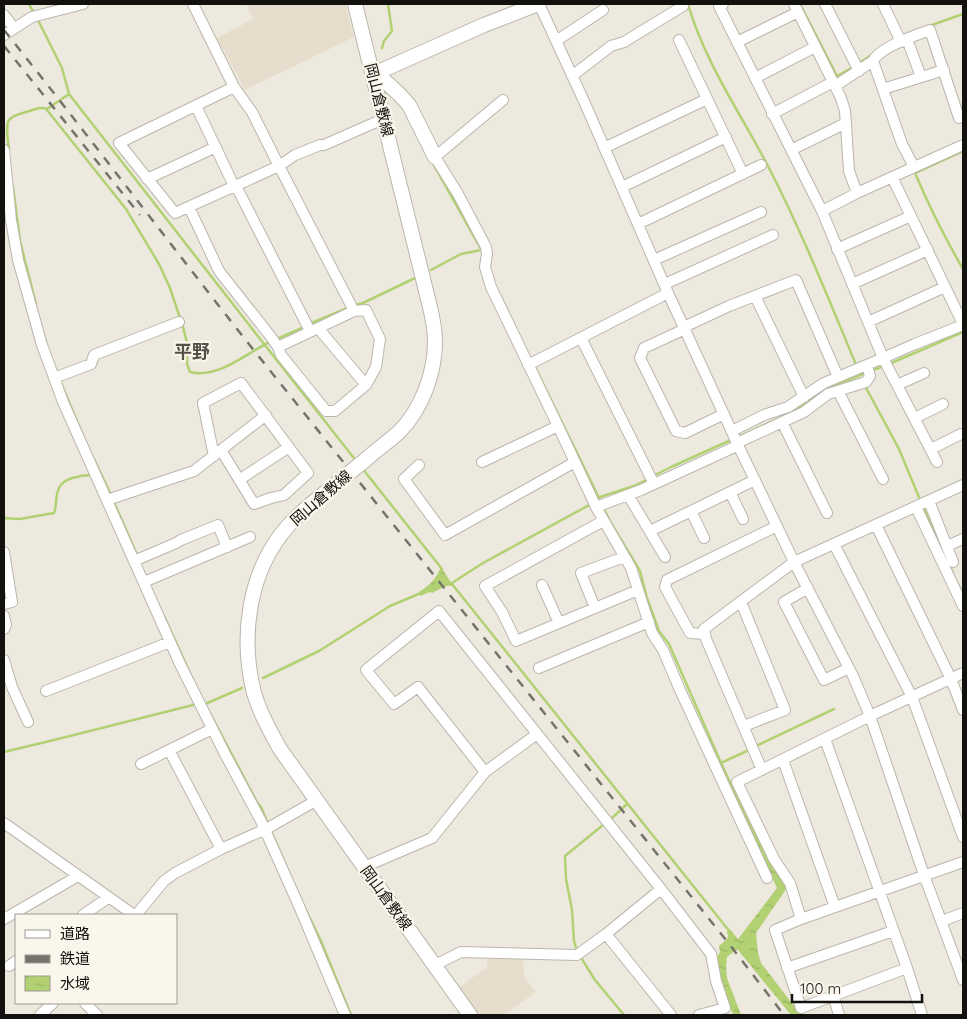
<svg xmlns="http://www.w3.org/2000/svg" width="967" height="1019" font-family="Quicksand,'Noto Sans JP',sans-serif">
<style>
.built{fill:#e6ddcd}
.water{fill:url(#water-ripples)}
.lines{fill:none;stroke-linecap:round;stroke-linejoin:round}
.stream{stroke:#b1d172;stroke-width:2.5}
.street-casing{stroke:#bbb6ad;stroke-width:12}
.secondary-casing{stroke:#bbb6ad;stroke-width:16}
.street{stroke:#fff;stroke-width:10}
.secondary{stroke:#fff;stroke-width:14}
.rail{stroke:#76736d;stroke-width:2.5;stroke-dasharray:9 9;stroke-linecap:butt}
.secondary-bridge-casing{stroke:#bbb6ad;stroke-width:16;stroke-linecap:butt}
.secondary-bridge{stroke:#fff;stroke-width:14}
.labels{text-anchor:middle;stroke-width:4.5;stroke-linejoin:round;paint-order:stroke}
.street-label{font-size:15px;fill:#13110e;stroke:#fbf6ec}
.quarter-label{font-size:18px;font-weight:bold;fill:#545047;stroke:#fbf6ec}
</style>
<defs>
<pattern id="water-ripples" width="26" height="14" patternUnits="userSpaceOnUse" patternTransform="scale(1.25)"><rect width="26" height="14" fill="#b1d172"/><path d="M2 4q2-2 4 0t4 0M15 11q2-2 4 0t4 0" fill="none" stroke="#97b262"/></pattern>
</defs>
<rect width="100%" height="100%" fill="#eee9df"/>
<path class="built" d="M246,4H345L354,37L245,90L217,38L253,19Z
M523,958L524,977L536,992L504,1015H480L460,987L487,967V959Z"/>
<path class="water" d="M441,567L454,587C446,583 440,590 432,593L430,592L420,596L419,592C430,585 436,579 441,567Z
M755,829L770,860L787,888L756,933L758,953L761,963L801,1015H791L738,950H736L727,957L726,966L727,978L741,1015H733L720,979L716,958L720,952L719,946L727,939L728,936L727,932L730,929L738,939L777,888L750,831Z"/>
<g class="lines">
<path class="stream" d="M29,4L34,13
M688,4C705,63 741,114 769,168C802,232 829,300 857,367
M800,4L837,76L853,67
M929,26L963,14
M382,48L384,41L392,31L388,4
M858,64L874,53
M69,94L264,344L357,462
M47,110L126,209L159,264L170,288L180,318
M9,149C4,113 6,119 39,108H43L47,109L69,94L62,68L37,18
M963,151L915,173C929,206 945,238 963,269
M431,160L482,251
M13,187L20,241L36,304
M431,270L461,254L481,250
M355,305L363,303L415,278
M182,323L187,343V364L190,372C219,379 246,353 270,342
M309,324L350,307
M275,340L304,327
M889,364L963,332
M534,365L601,502
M873,370L884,366
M61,383L85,440
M865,386L899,449L921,502
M793,412L823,391L865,373
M736,438L784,416
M94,459L111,495
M362,468L442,569
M653,476L671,467L731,440
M597,498L634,486L648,479
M113,500L138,557
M603,507L611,523L640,571L647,598L659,631L669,644L721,763L753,832
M923,507L953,573
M4,518L20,519L54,513C57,505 55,496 59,488C63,478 82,475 92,475
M957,582L963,594
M452,583L483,563L591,504
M452,584L730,932
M164,616L194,682
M263,678L319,651L390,606L421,593
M205,704L242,688
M211,715L258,804L261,807L269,826
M754,747L834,709
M4,752L58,739L193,705
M721,763L749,750
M611,819L627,804
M271,831L286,865
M302,902L321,941L351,1015
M577,951L574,941L572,910L566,879L565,856L603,825
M580,956L595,980L624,1015"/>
<g class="street-casing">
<path id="street" d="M193,4L234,87L252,112L279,166L354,311
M539,4L583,99L668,293L737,443L794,562L853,676L870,716L924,875L963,980
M723,4L719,6L822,211L883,358L915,344L963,325
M794,4L841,98L845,111L849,171L857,193
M825,4L859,71
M883,4L901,42
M4,15L14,28
M4,35L32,17L83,4
M907,39L921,77
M679,40L743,174
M556,41L603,10
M737,42L798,12
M873,61L902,144L914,167
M572,76L611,46L624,42L683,6
M755,78L815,47
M835,86L873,61C880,47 916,35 930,30L959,118
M234,87L119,143L175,213L279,166L295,155L320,145H324L383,119
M883,89L944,70
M503,100L435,157L458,194L486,247L487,254L485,267L491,287L558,426L596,507L631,568L652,633L663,650L680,690L767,878
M196,106L234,186
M772,114L833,82
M604,148L707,99
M4,150L11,220L18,260L42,345L63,402L180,664L225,754L261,821L299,906L345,1015
M791,150L846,123
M892,177L963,324
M147,179L216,147
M236,186L310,331
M622,187L726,137
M189,207L219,271L271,337L278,347L281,355L326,411H335L366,385L376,367L380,339L366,310L354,311L278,347
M822,211L857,193L963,145
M638,224L761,165
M837,249L911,216
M654,260L761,212
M665,284L773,235
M852,284L928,250
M755,296L804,397
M868,322L945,287
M684,327L729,306L796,280L838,377
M318,328L366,385
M685,329L644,348L640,358L676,431L685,433L724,414
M581,338L654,484
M528,365L668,293
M54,378L91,364L94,355L179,322
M897,385L924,373
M838,391L883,479
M915,418L943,404
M782,422L827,513
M732,431L764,415L788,407L824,383L883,358L937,462
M737,443L804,412L828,394L866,382L870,376L867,365
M931,449L961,434
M214,456L203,403L241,383L308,473L284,495L271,498L254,504L221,450
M482,462L558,426
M419,465L404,479L445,535L575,462
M239,480L289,447
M730,492L743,519
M628,495L665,557
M107,500L194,471L266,415
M929,501L953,562
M596,507L641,490L739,445
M916,507L963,606
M691,511L704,538
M603,521L485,586L502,612L516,641L638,590
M876,525L951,679L963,710
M650,531L755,480
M834,544L912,697L963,837
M947,546L963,539
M134,561L176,543L181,540L218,525L227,547
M144,582L250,537
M542,585L559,623
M808,588L784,602L824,680L849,668
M741,602L785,710L744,726
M4,604L12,602L4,552
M595,608L581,573L624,557
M4,616L6,625L4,629
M705,634L690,633L665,587L667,580L777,526
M4,660L12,687L28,722
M539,668L649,622
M46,691L170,642
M825,739L907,968L922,1015
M169,750L221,849
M783,760L835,907
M141,764L212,729
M762,770L706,639L704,629L794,562L963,485
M485,772L418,687L394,704L366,670L439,611L661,889L711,954L716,981L725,1008L699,1015
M4,823L134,915
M364,867L432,838L485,772L537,734
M83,915L108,898
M136,915L164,881L175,873L221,849L268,828L317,800
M4,919L78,876
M801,919L790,883L774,859L737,782L870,716L963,673
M942,921L963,913
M606,934L671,1015
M435,965L461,952L577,955L606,934L661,889
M9,966L16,961
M787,968L893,931
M907,968L801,1008L775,930L801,919L963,862
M833,995L839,1015
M85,1003L97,1015
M40,1015L53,1003"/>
</g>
<g class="secondary-casing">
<path id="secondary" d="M355,4L429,303C432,315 435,328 435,341C435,373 422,409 399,432C388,442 375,451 364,461
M435,157L409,105L399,94L376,73L484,25L538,4
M343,478C324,494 304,508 288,526C248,571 240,637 254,693C260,713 270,731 280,749L470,1015"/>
</g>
<use href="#street" class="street"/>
<use href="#secondary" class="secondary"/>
<path class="rail" d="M4,30C88,135 169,243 252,348L726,940L784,1015
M4,46L140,215"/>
<g class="secondary-bridge-casing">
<path id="secondary-bridge" d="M343,478L364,461"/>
</g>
<use href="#secondary-bridge" class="secondary-bridge"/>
</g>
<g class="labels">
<g class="street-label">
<text transform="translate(379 100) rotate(76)" y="5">岡山倉敷線</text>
<text transform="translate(321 498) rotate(-41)" y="5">岡山倉敷線</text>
<text transform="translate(386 898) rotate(54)" y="5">岡山倉敷線</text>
</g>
<g class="quarter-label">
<text x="192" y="358">平野</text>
</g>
</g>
<rect width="967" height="1019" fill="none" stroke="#13110e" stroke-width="10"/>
<rect x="15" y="914" width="162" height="90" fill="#fbf6ec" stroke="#9e9a93"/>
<rect x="25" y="930" width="25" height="8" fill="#ffffff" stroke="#9e9a93"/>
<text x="60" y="939" font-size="15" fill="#13110e">道路</text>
<rect x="25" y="955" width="25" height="8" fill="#76736d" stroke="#9e9a93"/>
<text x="60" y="964" font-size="15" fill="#13110e">鉄道</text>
<rect x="25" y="976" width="25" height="15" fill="url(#water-ripples)" stroke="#9e9a93"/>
<text x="60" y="989" font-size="15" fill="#13110e">水域</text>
<path d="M792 994v8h130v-8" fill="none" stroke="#13110e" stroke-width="2.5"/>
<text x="800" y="994" font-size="15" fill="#13110e" stroke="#fbf6ec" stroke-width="4" paint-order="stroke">100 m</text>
</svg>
